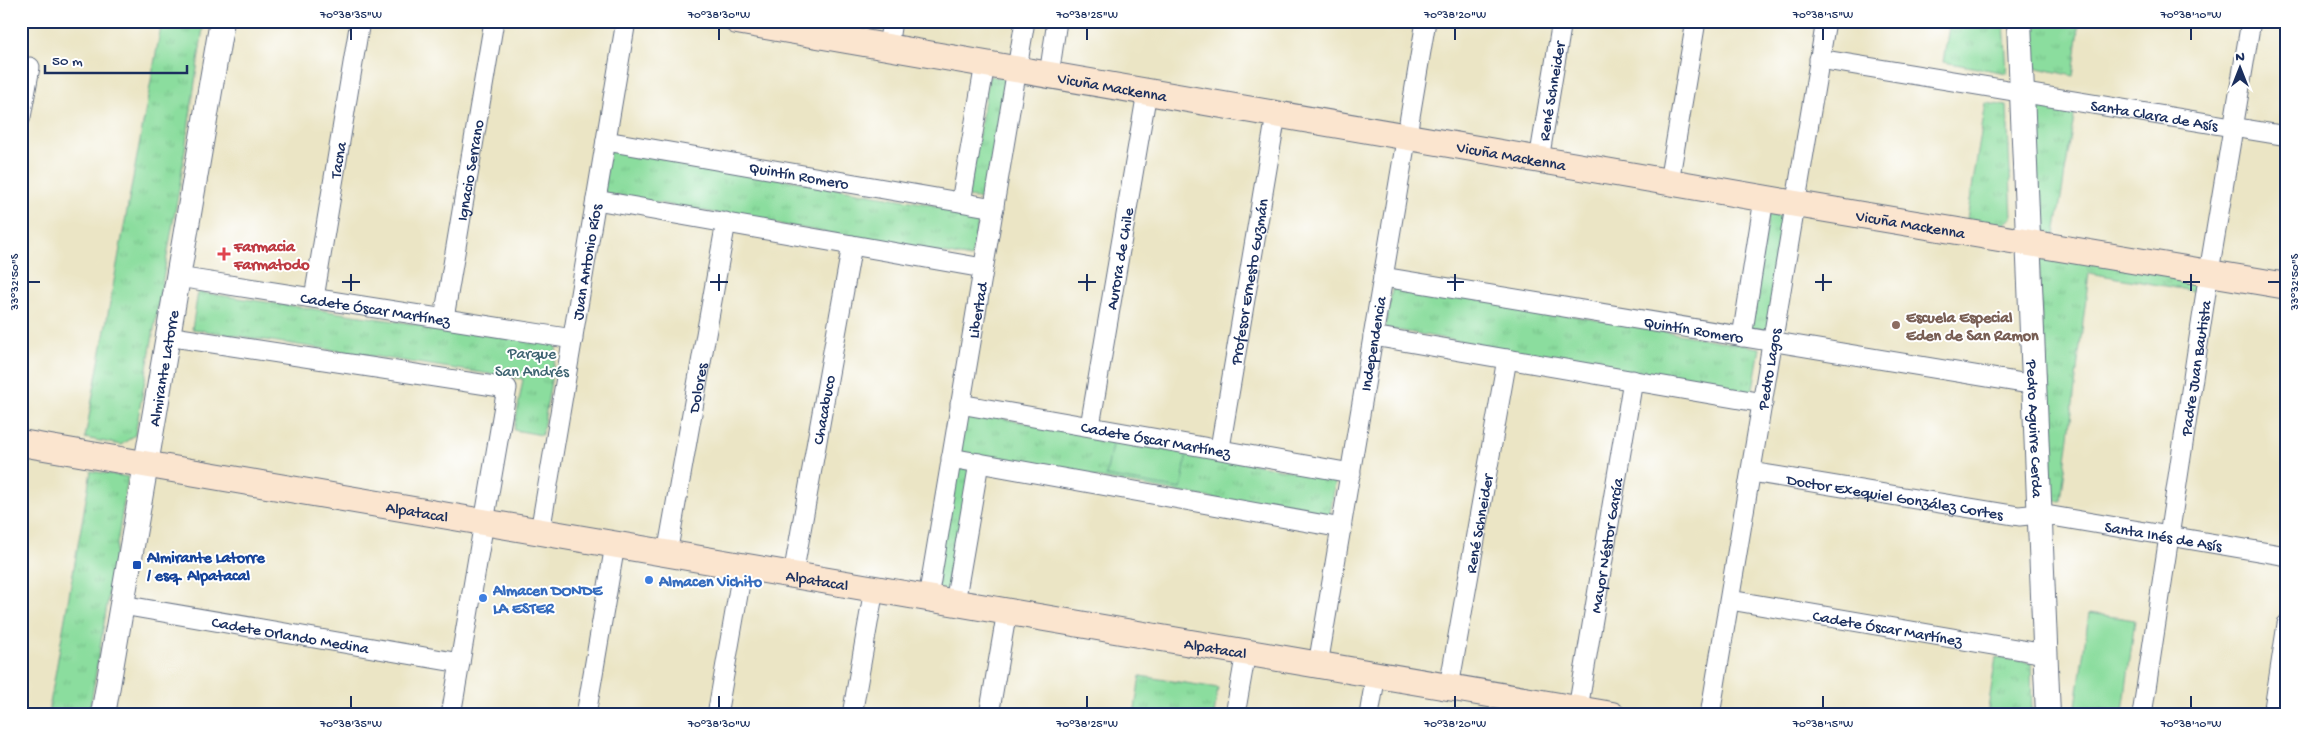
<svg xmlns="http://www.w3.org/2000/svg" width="2308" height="736" font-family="'Gochi Hand',sans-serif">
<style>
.grass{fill:url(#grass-tufts);stroke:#53867e}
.garden{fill:#8bdd9e;stroke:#53867e}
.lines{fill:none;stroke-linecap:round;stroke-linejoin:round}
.minor-casing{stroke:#646f82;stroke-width:21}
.tertiary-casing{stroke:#646f82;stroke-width:26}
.secondary-casing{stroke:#646f82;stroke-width:28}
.minor{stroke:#fff;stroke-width:19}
.tertiary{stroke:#fff;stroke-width:24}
.secondary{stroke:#fbe5cf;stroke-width:26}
.ticks{fill:none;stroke:#1b2f5e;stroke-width:2}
.health-dot{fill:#e0444e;stroke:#fff;stroke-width:2}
.education-dot{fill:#8d6e63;stroke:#fff;stroke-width:2}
.transit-dot{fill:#1a4fb4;stroke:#fff;stroke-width:2}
.shop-dot{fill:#3f7fe0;stroke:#fff;stroke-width:2}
.labels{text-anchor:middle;stroke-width:4;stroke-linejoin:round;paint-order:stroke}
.street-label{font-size:16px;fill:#1b2f5e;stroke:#fff}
.health-label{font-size:16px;font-weight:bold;fill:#be3a42;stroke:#fff;text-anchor:start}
.education-label{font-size:16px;font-weight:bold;fill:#785e54;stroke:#fff;text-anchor:start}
.park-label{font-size:16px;fill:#3d6371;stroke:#fff}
.transit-label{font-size:16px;font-weight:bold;fill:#164399;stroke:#fff;text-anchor:start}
.shop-label{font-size:16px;font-weight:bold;fill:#366cbe;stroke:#fff;text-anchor:start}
.neatline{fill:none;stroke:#1b2f5e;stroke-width:2}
.ticks-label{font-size:12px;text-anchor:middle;fill:#1b2f5e}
</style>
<defs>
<pattern id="grass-tufts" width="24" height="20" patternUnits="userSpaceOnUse" patternTransform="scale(1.25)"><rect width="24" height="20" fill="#8bdd9e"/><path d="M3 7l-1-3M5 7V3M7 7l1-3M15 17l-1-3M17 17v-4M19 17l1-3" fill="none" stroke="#77be8a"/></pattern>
</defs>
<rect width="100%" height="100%" fill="#fff"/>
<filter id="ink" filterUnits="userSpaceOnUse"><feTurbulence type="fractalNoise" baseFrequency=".02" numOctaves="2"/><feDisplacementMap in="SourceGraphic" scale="10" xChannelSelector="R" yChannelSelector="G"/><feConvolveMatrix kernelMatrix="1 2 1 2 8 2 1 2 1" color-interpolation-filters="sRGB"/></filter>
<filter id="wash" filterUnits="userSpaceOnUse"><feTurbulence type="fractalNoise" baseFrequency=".0096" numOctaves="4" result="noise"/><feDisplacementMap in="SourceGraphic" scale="20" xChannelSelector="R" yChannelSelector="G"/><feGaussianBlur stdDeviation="1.12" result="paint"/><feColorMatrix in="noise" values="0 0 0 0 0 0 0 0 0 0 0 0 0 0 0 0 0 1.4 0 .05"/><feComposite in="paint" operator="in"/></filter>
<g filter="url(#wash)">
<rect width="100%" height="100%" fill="#ebe5c5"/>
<path class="grass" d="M162,21H204L180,184L135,435L121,445L85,438Z
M1950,21H2004L2007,73L1943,62Z
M2032,21H2080L2073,76L2034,67Z
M989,76L1011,79L989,200L968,197Z
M1986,103L2007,106L2012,218L2002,225L1967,219Z
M2032,104L2075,110L2055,235L2039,232Z
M609,149L980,213L971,258L601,193Z
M1769,214L1787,216L1768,336L1749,333Z
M2042,252L2196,280L2194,291L2089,273L2061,501H2048L2039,259Z
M1393,285L1760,348L1752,394L1385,328Z
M198,292L557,345L542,435L514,430L523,379L192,329Z
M966,412L1336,479L1329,519L960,453Z
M955,467L972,469L953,592L934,589Z
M91,471L128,477L89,715H48Z
M1996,657L2031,663L2032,715H1987Z
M1140,676L1218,688L1214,715H1134Z"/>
<path class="garden" d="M1113,439L1187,453L1181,489L1106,476Z
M2089,613L2135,620L2123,712L2076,706Z"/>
</g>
<g filter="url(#ink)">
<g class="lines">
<g class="minor-casing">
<g id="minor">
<path d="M888,47L892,21"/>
<path id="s1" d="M1819,59L2287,136"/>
<path d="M1049,75L1057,21"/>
<path d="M21,117L30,67"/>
<path id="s2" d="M606,141L994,208"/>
<path id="s3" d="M1539,160L1562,21"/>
<path d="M1669,182L1696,21"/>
<path d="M596,200L983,268"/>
<path d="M961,202L985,64"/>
<path id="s4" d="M178,277L573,339"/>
<path id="s5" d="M1383,277L2035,385"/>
<path id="s6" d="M314,298L360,21"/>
<path id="s7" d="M444,318L494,21"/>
<path d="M167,336L507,388L451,715"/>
<path d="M1373,336L1763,403"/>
<path d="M1742,337L1764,199"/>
<path id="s8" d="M960,404L1351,473"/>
<path id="s9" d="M1090,426L1147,92"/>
<path id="s10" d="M1220,448L1276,115"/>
<path d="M951,458L1342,528"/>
<path id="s11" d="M1751,472L2019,516L2040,514L2287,556"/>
<path id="s12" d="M540,532L626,21"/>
<path id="s13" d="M667,554L726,222"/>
<path id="s14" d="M793,575L852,245"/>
<path id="s15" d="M928,598L1025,21"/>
<path id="s16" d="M1730,600L2045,654"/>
<path d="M955,603L979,463"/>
<path id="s17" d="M122,605L460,663"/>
<path id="s18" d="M1318,665L1426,21"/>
<path id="s19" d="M1449,687L1507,359"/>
<path id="s20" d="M1578,709L1633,380"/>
<path d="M586,715L615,545"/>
<path d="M717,715L743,566"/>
<path d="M852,715L874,589"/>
<path d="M989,715L1007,611"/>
<path d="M1235,715L1246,652"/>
<path d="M1369,715L1376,674"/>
<path id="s21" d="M1710,715L1826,21"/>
<path id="s22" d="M2142,715L2209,272L2251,21"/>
<path d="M2273,715L2287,624"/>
</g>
</g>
<g class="tertiary-casing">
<g id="tertiary">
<path id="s23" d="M2019,21L2048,715"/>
<path id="s24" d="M103,715L222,21"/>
</g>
</g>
<g class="secondary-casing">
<g id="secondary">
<path id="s25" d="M737,21L1796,204L2287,286"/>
<path id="s26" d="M21,443L1612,715"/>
</g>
</g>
<use href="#minor" class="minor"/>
<use href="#tertiary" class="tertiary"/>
<use href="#secondary" class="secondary"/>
</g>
</g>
<path class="ticks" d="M351,28V40M719,28V40M1087,28V40M1455,28V40M1823,28V40M2191,28V40M351,274V291M719,274V291M1087,274V291M1455,274V291M1823,274V291M2191,274V291M28,282H40M342,282H360M710,282H728M1078,282H1096M1447,282H1464M1815,282H1832M2183,282H2200M2268,282H2280M351,696V708M719,696V708M1087,696V708M1455,696V708M1823,696V708M2191,696V708"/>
<path class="health-dot" d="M221.5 246.5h5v5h5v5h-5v5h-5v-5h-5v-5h5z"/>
<circle class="education-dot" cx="1896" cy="325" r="5"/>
<rect class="transit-dot" x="132" y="560" width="10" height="10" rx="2.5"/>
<g class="shop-dot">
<circle cx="649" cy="580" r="5"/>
<circle cx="483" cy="598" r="5"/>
</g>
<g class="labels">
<g class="street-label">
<text dy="6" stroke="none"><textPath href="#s25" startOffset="381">Vicuña Mackenna</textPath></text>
<text dy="6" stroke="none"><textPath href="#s3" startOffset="70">René Schneider</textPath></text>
<text dy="6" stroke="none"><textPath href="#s1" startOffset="340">Santa Clara de Asís</textPath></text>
<text dy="6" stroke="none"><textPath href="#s25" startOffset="786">Vicuña Mackenna</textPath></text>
<text dy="6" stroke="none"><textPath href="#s6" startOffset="140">Tacna</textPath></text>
<text dy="6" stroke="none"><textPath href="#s7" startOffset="150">Ignacio Serrano</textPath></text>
<text dy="6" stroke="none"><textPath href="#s2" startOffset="196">Quintín Romero</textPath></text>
<text dy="6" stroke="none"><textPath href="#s25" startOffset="1191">Vicuña Mackenna</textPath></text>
<text dy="6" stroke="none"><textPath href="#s9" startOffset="170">Aurora de Chile</textPath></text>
<text dy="6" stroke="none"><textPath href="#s12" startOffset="274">Juan Antonio Ríos</textPath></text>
<text dy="6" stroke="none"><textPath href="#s10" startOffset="169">Profesor Ernesto Guzmán</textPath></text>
<text dy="6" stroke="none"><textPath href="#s4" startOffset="200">Cadete Óscar Martínez</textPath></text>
<text dy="6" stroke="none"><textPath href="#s15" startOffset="292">Libertad</textPath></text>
<text dy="6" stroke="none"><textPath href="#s5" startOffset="315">Quintín Romero</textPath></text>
<text dy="6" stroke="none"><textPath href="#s18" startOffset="326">Independencia</textPath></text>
<text dy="6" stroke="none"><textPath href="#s24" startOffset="352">Almirante Latorre</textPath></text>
<text dy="6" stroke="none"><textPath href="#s21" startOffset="351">Pedro Lagos</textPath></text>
<text dy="6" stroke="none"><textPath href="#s22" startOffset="351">Padre Juan Bautista</textPath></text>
<text dy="6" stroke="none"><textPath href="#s13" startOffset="169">Dolores</textPath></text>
<text dy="6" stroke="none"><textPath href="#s14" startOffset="168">Chacabuco</textPath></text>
<text dy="6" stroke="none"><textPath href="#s23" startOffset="408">Pedro Aguirre Cerda</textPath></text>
<text dy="6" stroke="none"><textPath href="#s8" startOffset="199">Cadete Óscar Martínez</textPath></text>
<text dy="6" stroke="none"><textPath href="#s11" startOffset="146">Doctor Exequiel González Cortes</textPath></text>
<text dy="6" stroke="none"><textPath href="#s26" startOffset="402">Alpatacal</textPath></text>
<text dy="6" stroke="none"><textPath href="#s19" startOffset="166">René Schneider</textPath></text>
<text dy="6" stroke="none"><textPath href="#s11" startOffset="418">Santa Inés de Asís</textPath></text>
<text dy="6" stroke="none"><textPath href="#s20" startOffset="166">Mayor Néstor García</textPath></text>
<text dy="6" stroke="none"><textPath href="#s26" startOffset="808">Alpatacal</textPath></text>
<text dy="6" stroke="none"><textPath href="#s16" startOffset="160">Cadete Óscar Martínez</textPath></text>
<text dy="6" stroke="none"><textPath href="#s17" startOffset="171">Cadete Orlando Medina</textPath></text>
<text dy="6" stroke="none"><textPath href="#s26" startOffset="1212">Alpatacal</textPath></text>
</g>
<g class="health-label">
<text x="234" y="251">Farmacia<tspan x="234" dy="18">Farmatodo</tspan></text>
</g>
<g class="education-label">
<text x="1906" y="322">Escuela Especial<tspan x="1906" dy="18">Eden de San Ramon</tspan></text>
</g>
<g class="park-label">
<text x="532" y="358">Parque<tspan x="532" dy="18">San Andrés</tspan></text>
</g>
<g class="transit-label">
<text x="147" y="562">Almirante Latorre<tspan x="147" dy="18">/ esq. Alpatacal</tspan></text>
</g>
<g class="shop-label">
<text x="659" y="586">Almacen Vichito</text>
<text x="493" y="595">Almacen DONDE<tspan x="493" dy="18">LA ESTER</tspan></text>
</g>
</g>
<rect width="2308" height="736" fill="none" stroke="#fff" stroke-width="55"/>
<g transform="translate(2240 68)" stroke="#ffffff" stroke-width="4" paint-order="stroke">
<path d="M0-4L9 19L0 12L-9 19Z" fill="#1b2f5e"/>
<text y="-8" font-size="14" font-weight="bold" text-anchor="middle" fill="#1b2f5e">N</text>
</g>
<path d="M45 65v8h142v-8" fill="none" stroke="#1b2f5e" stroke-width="2.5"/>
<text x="52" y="65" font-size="15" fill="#1b2f5e" stroke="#ffffff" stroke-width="4" paint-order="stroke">50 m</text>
<rect x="28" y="28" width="2252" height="680" class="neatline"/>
<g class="ticks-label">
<text x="351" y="18">70°38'35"W</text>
<text x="719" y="18">70°38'30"W</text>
<text x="1087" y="18">70°38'25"W</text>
<text x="1455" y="18">70°38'20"W</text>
<text x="1823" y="18">70°38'15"W</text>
<text x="2191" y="18">70°38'10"W</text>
<text transform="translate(14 282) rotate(-90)" y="4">33°32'50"S</text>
<text transform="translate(2294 282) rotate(-90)" y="4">33°32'50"S</text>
<text x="351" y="727">70°38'35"W</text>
<text x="719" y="727">70°38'30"W</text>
<text x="1087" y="727">70°38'25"W</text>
<text x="1455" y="727">70°38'20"W</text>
<text x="1823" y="727">70°38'15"W</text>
<text x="2191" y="727">70°38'10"W</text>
</g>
</svg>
